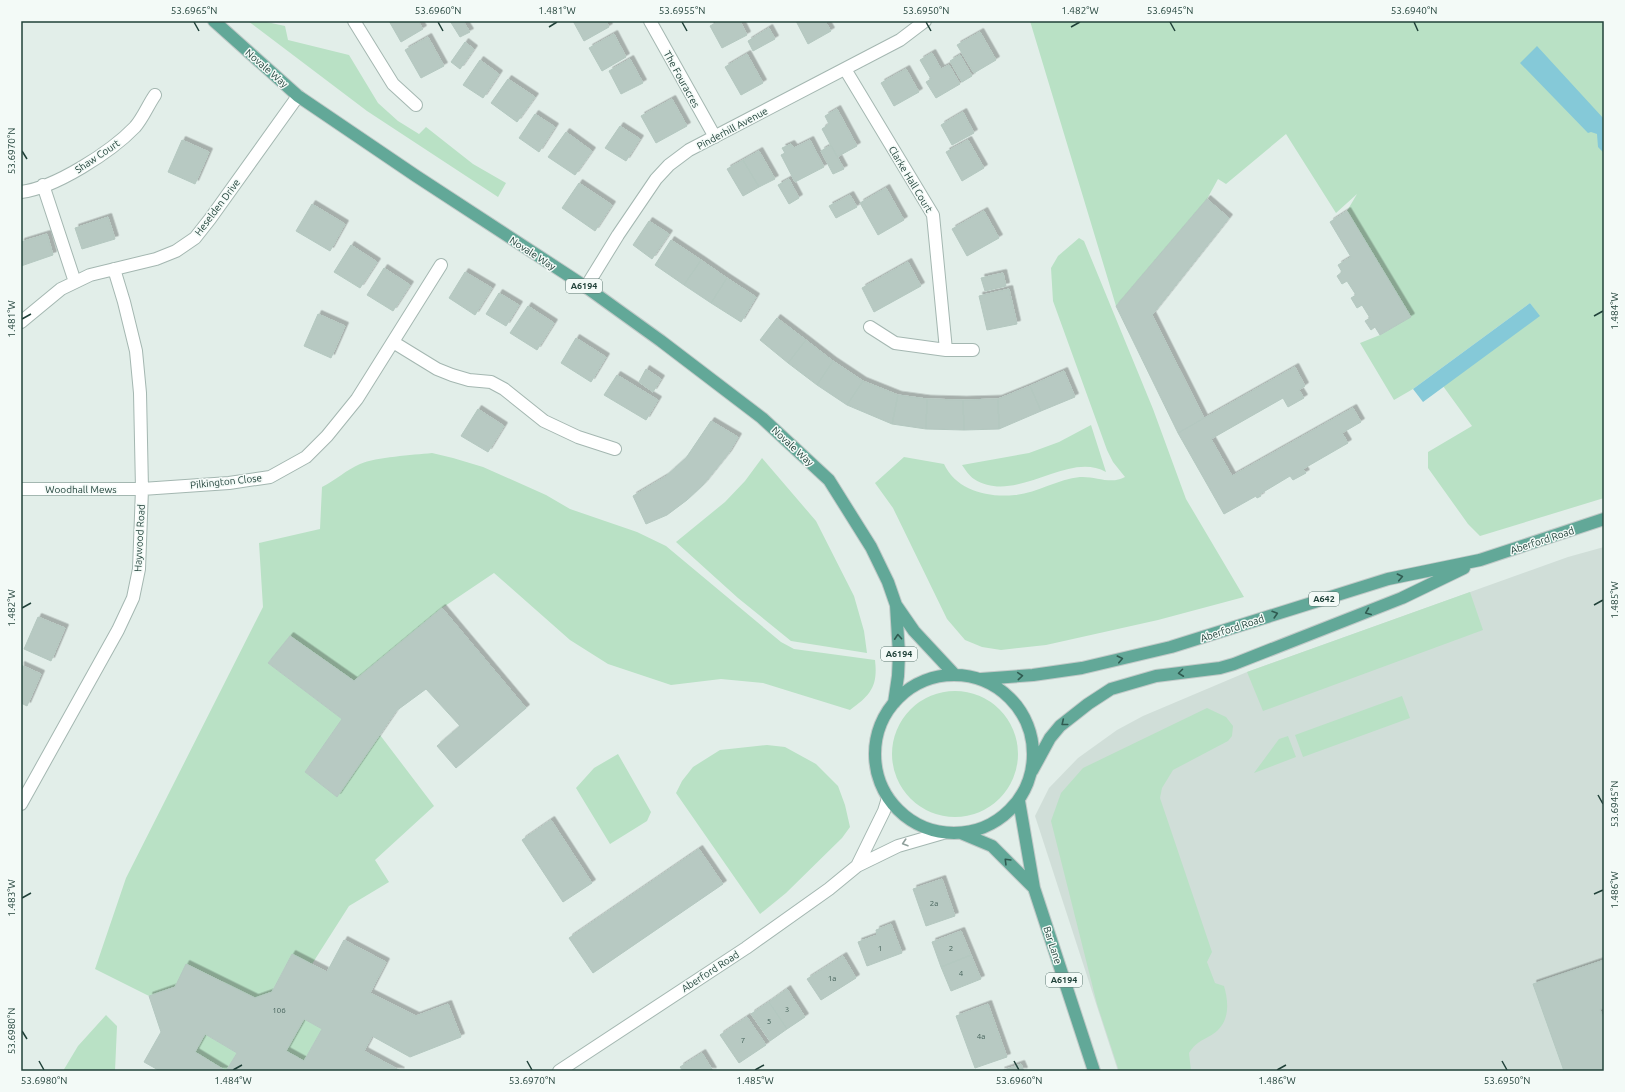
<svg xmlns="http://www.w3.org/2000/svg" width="1625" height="1092" font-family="Ubuntu,sans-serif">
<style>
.built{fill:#d0ded8}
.green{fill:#b9e1c5}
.water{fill:#85c9d8}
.building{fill:#b7c9c2;stroke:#b4c8c0;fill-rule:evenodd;filter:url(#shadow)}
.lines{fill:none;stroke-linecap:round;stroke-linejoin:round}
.street-casing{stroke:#a4b7b1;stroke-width:14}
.primary-casing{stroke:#c1cac8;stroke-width:14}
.street{stroke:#fff;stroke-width:12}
.primary{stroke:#62a898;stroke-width:12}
.oneway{stroke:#305b51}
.oneway2{stroke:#90a09c}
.ticks{fill:none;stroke:#204139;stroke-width:1.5}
.labels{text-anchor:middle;stroke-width:3;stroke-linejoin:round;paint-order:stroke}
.number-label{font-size:8px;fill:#46635b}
.shield{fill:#f3faf7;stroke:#5f7872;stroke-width:1}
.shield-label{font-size:9px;font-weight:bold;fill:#204139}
.street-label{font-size:10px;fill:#204139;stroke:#f3faf7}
.neatline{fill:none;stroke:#204139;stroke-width:1.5}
.ticks-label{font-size:10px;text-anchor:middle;fill:#204139}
</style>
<defs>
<filter id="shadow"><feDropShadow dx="3.5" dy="-3.5" stdDeviation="0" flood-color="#0004"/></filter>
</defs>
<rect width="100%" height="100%" fill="#e2eee9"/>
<path class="built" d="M1604,547V1071H1118L1035,816L1049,788L1078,758L1117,730L1143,716L1247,672L1568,557Z"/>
<path class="green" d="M248,21H262L285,26L288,40L349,55L378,103L398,121L419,134L426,127L473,164L506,183L498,197L367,111Z
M1030,21H1604V498L1480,536L1468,524L1428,468V452L1472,426L1443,386L1539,316L1530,303L1413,389L1394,400L1360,343L1380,335L1410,317L1347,211L1357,194L1336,213L1286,134L1226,184L1218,179L1207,199L1116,306Z
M1079,238L1084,241L1153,409L1186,499L1244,597L1158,620L1046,645L1001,650L982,647L965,640L947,619L893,508L875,483L904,457L944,464C956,490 987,498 1015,495C1037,493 1058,479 1080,477C1096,476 1111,485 1125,477L1113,462L1107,450L1053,301L1051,268L1058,256Z
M1091,425L1106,472C1067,450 1016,506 974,479C969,476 965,469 962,465L1029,453L1059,442Z
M432,453L453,458L483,467L546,495L570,509L637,532L666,546L781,642L794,649L875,660C878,686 871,695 850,710L763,683L721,679L671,685L608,664L570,640L494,573L442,608L354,681L290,636L268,663L342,719L305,772L337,796L380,735L434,806L375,860L389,882L349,906L312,964L292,954L272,992L255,998L175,987L149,996L95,969L126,878L263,607L259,543L320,529L322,487C336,480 346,470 360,464C377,457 412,455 432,453Z
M762,458L816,521L854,596L864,631L867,653L791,641L738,598L676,542L725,502L745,481Z
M1470,592L1483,630L1263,711L1247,672Z
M892 754a63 63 0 1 1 126 0a63 63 0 1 1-126 0Z
M1402,696L1410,718L1303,757L1295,735Z
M1207,708L1226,717L1233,726L1232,736L1228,741L1173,770L1162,788L1160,798L1212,952L1207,962L1215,983L1224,986C1229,1003 1230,1023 1213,1034C1201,1042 1198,1040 1189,1053L1191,1071H1119L1097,1004L1051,821L1061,793L1083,768Z
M1288,736L1296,757L1254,773L1279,739Z
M767,745L785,747L816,764L838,786L845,805L850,827L842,838L786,893L760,914L676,793L682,781L693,767L720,750Z
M618,754L651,812L647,821L610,844L576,788L594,768Z
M106,1015L117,1026L115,1071H63L78,1046Z
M304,1019L322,1029L304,1061L286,1051Z
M205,1034L237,1053L226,1071L195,1052Z"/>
<path class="water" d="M1537,46L1604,119V153L1598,147L1597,134L1591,132L1588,133L1520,63Z
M1530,303L1540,316L1423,402L1413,389Z"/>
<path class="building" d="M389,21H418L423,29L401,42Z
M450,21H463L470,32L460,37Z
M573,21H606L609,27L584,41Z
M719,21H740L747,35L722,48L710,26Z
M796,21H825L831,31L808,44Z
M769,28L775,39L753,51L748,41Z
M980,32L996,60L974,73L957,45Z
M614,34L626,57L602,71L589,48Z
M428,37L444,66L421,78L405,50Z
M465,42L474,49L460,69L451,62Z
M932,53L941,69L949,65L960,84L936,98L926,82L931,79L920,60Z
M747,54L763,83L741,95L725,67Z
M960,55L972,76L962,82L950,61Z
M630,59L643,83L621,94L609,71Z
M480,60L499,74L483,98L463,85Z
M906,69L919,92L894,106L881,83Z
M508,79L535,97L517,122L491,103Z
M672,99L687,126L656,143L641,116Z
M837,109L857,146L837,157L822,129L829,124L825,116Z
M963,112L974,133L952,145L941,125Z
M535,114L555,127L539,152L519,138Z
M620,126L640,139L626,161L605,148Z
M566,132L592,151L575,175L548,157Z
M182,140L209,152L195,184L168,172Z
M810,140L824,167L795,182L781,155L785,153L782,148L791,144L794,148Z
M968,140L984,168L962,181L946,152Z
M831,145L844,169L833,174L821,151Z
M759,151L775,179L759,187L743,160Z
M743,160L759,187L743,196L727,169Z
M789,179L799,198L789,204L778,185Z
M579,183L612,205L595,231L562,208Z
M886,188L904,220L878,235L860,203Z
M850,195L857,207L836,218L829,206Z
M1207,199L1229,218L1152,315L1204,418L1178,433L1116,306Z
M312,204L345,224L330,251L296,231Z
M984,211L999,238L967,256L952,229Z
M1347,211L1411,317L1380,335L1375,327L1371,330L1365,321L1370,318L1362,305L1357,308L1351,298L1356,295L1347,281L1342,284L1337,276L1342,272L1338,265L1351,257L1330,222Z
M108,217L115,239L82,249L75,228Z
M649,221L669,234L652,259L633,245Z
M47,234L53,255L21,266V242Z
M671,240L701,260L684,285L655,265Z
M351,245L377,262L360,288L334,272Z
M701,260L727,278L711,303L684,285Z
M908,262L921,286L874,312L862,288Z
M384,268L410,285L393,311L367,295Z
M465,272L492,288L475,315L449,298Z
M1003,273L1006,286L985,291L981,278Z
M727,278L756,297L741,322L711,303Z
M1009,289L1017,324L987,330L979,296Z
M499,293L519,305L506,326L486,314Z
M528,306L554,323L537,350L510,333Z
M318,314L345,326L331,358L304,346Z
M777,318L806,340L788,363L760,340Z
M576,338L606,357L591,382L561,363Z
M806,340L833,361L817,385L788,363Z
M833,361L863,381L847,405L817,385Z
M1295,367L1305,386L1299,390L1304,398L1288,407L1283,398L1211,439L1232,476L1353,408L1361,422L1342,433L1348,443L1303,469L1306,473L1293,480L1290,476L1260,494L1261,496L1257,498L1256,496L1224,514L1178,433Z
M646,369L661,379L653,392L639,382Z
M1064,371L1075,397L1041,411L1030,386Z
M617,375L658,400L646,420L604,395Z
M863,381L898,395L892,424L847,405Z
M1030,386L1041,411L999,429L998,399Z
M898,395L927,399L926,429L892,424Z
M927,399L963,400L964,430L926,429Z
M998,399L999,429L964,430L963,400Z
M478,409L504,426L488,452L461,436Z
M711,421L738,437L728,454L703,485L687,500L667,515L646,524L633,496L665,477L686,458Z
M442,608L526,708L456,768L437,746L460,726L426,689L396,711L337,797L305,772L342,719L268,663L290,636L354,681Z
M38,617L65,628L51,661L24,649Z
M21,665L41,674L27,706L21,703Z
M551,820L592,883L563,902L522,840Z
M699,849L723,884L593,973L569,938Z
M942,879L955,916L926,926L913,889Z
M891,924L902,953L867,966L858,942L877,935L876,930Z
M961,931L971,955L941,967L932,942Z
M344,940L386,962L370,993L416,1016L448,1004L461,1037L410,1057L372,1036L364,1051L401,1071H359L354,1069L353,1071H160L144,1062L161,1032L149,996L175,987L186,964L255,998L272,992L292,954L327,972ZM304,1019L322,1029L304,1061L286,1051ZM205,1034L237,1053L226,1071L195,1052Z
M971,955L981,979L951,991L941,967Z
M843,956L856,978L821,1000L807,979Z
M1604,960V1008L1600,1009L1604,1022V1071H1564L1533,984Z
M787,989L805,1017L787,1029L769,1002Z
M769,1002L787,1029L770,1041L751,1014Z
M988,1004L1007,1057L975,1068L956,1016Z
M747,1017L766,1045L739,1063L720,1035Z
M702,1053L713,1071H683L680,1067Z
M1021,1064L1024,1071H1001Z"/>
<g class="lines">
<g class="street-casing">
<path id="street" d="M354,21L393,84L416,105
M650,21L715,137
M845,69L933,215L946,350
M43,185L75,282
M21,192C55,188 111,152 135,127C143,118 148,105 155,95
M586,287L618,235L656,179L669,165L689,150L900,40L925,21
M21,322L61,289L90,275L156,259L176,251L195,238L210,219L298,96
M870,327L895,343L946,350H973
M393,342L437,369L452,375L469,380L491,382L504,389L544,421L578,437L615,449
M21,489H142L229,483L270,477L306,457L327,436L357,399L441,265
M21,804L118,630L133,598L139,569L142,489L140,393L136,351L124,302L114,269
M857,866L884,811L888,798
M559,1071L746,948L829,889L857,866L898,846L943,833"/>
</g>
<g class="primary-casing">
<path id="primary" d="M214,21L298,96L416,176L586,287L661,341L762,418L829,480L871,547L888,582L896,605L899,654L898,676L894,703
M896,605L914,631L955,675
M875 754a79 79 0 1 1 158 0a79 79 0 1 1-158 0Z
M981,679L1033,675L1082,668L1171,647L1388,579L1480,560L1604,519
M1032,771L1050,738L1060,726L1088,704L1111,689L1156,676L1220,668L1234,664L1402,598L1464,568
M1019,801L1034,888L1094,1071
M961,833L992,846L1034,888"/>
</g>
<use href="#street" class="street"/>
<use href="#primary" class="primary"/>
</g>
<defs><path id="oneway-chevron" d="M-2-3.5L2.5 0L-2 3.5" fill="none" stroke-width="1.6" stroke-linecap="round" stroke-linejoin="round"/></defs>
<g class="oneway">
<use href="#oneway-chevron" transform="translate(1400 577) rotate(-12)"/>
<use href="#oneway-chevron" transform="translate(1368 612) rotate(158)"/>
<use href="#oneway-chevron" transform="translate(1275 614) rotate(-17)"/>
<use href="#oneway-chevron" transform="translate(898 637) rotate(-94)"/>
<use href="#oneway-chevron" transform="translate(1120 659) rotate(-13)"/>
<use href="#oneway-chevron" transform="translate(1181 673) rotate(173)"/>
<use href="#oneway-chevron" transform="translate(1020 676) rotate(-5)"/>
<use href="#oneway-chevron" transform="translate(1064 723) rotate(141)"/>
<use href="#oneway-chevron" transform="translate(1007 861) rotate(-135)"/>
</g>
<use class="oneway2" href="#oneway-chevron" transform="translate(905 843) rotate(162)"/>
<path class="ticks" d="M194,22L199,31M438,22L443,31M682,22L687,31M926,22L931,31M1170,22L1175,31M1414,22L1418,31M549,27L557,22M1071,27L1080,22M22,151L27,159M1594,316L1603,311M22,319L31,314M1594,605L1603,600M22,608L31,603M1598,795L1603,804M1594,894L1603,890M22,898L31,893M22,1031L27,1039M39,1061L44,1070M527,1061L532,1070M1014,1061L1019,1070M1502,1061L1507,1070M233,1070L242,1065M755,1070L764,1065M1277,1070L1286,1065"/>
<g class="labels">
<g class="number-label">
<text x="934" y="906">2a</text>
<text x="880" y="951">1</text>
<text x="951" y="951">2</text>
<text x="961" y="976">4</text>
<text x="832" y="981">1a</text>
<text x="787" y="1012">3</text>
<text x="279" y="1013">106</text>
<text x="769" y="1024">5</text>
<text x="981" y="1039">4a</text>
<text x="743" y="1043">7</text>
</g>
<g class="shield">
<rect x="566" y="279" width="36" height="14" rx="3"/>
<rect x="1309" y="592" width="30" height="14" rx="3"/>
<rect x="881" y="647" width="36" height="14" rx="3"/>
<rect x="1046" y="973" width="36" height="14" rx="3"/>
</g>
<g class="shield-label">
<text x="584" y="289">A6194</text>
<text x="1324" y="602">A642</text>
<text x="899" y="657">A6194</text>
<text x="1064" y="983">A6194</text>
</g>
<g class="street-label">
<text transform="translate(267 68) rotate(41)" y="4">Novale Way</text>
<text transform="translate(682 79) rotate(61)" y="4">The Fouracres</text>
<text transform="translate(732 128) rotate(-28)" y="4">Pinderhill Avenue</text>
<text transform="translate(97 156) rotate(-34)" y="4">Shaw Court</text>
<text transform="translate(911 179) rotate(59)" y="4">Clarke Hall Court</text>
<text transform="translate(217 207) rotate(-53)" y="4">Heselden Drive</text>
<text transform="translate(533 253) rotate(33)" y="4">Novale Way</text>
<text transform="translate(793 446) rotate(43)" y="4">Novale Way</text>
<text transform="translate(226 481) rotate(-6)" y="4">Pilkington Close</text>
<text x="81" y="493">Woodhall Mews</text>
<text transform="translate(139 538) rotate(-87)" y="4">Haywood Road</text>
<text transform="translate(1542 540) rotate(-18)" y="4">Aberford Road</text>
<text transform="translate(1232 628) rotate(-18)" y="4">Aberford Road</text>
<text transform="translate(1053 945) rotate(72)" y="4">Bar Lane</text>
<text transform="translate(710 971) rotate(-33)" y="4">Aberford Road</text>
</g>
</g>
<rect width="1625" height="1092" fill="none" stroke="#f3faf7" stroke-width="44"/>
<rect x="22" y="22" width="1581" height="1048" class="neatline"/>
<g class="ticks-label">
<text x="194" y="14">53.6965°N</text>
<text x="438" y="14">53.6960°N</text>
<text x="557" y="14">1.481°W</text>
<text x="682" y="14">53.6955°N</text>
<text x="926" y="14">53.6950°N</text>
<text x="1080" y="14">1.482°W</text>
<text x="1170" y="14">53.6945°N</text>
<text x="1414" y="14">53.6940°N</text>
<text transform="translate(11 151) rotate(-90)" y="4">53.6970°N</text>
<text transform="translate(1614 311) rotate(-90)" y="4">1.484°W</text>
<text transform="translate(11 319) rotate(-90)" y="4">1.481°W</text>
<text transform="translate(1614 600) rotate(-90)" y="4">1.485°W</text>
<text transform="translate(11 608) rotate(-90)" y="4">1.482°W</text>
<text transform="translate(1614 804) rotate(-90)" y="4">53.6945°N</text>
<text transform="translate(1614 890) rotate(-90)" y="4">1.486°W</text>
<text transform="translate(11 898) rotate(-90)" y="4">1.483°W</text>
<text transform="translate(11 1031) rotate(-90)" y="4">53.6980°N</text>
<text x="44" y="1084">53.6980°N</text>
<text x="233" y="1084">1.484°W</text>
<text x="532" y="1084">53.6970°N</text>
<text x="755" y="1084">1.485°W</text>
<text x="1019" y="1084">53.6960°N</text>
<text x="1277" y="1084">1.486°W</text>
<text x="1507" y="1084">53.6950°N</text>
</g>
</svg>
